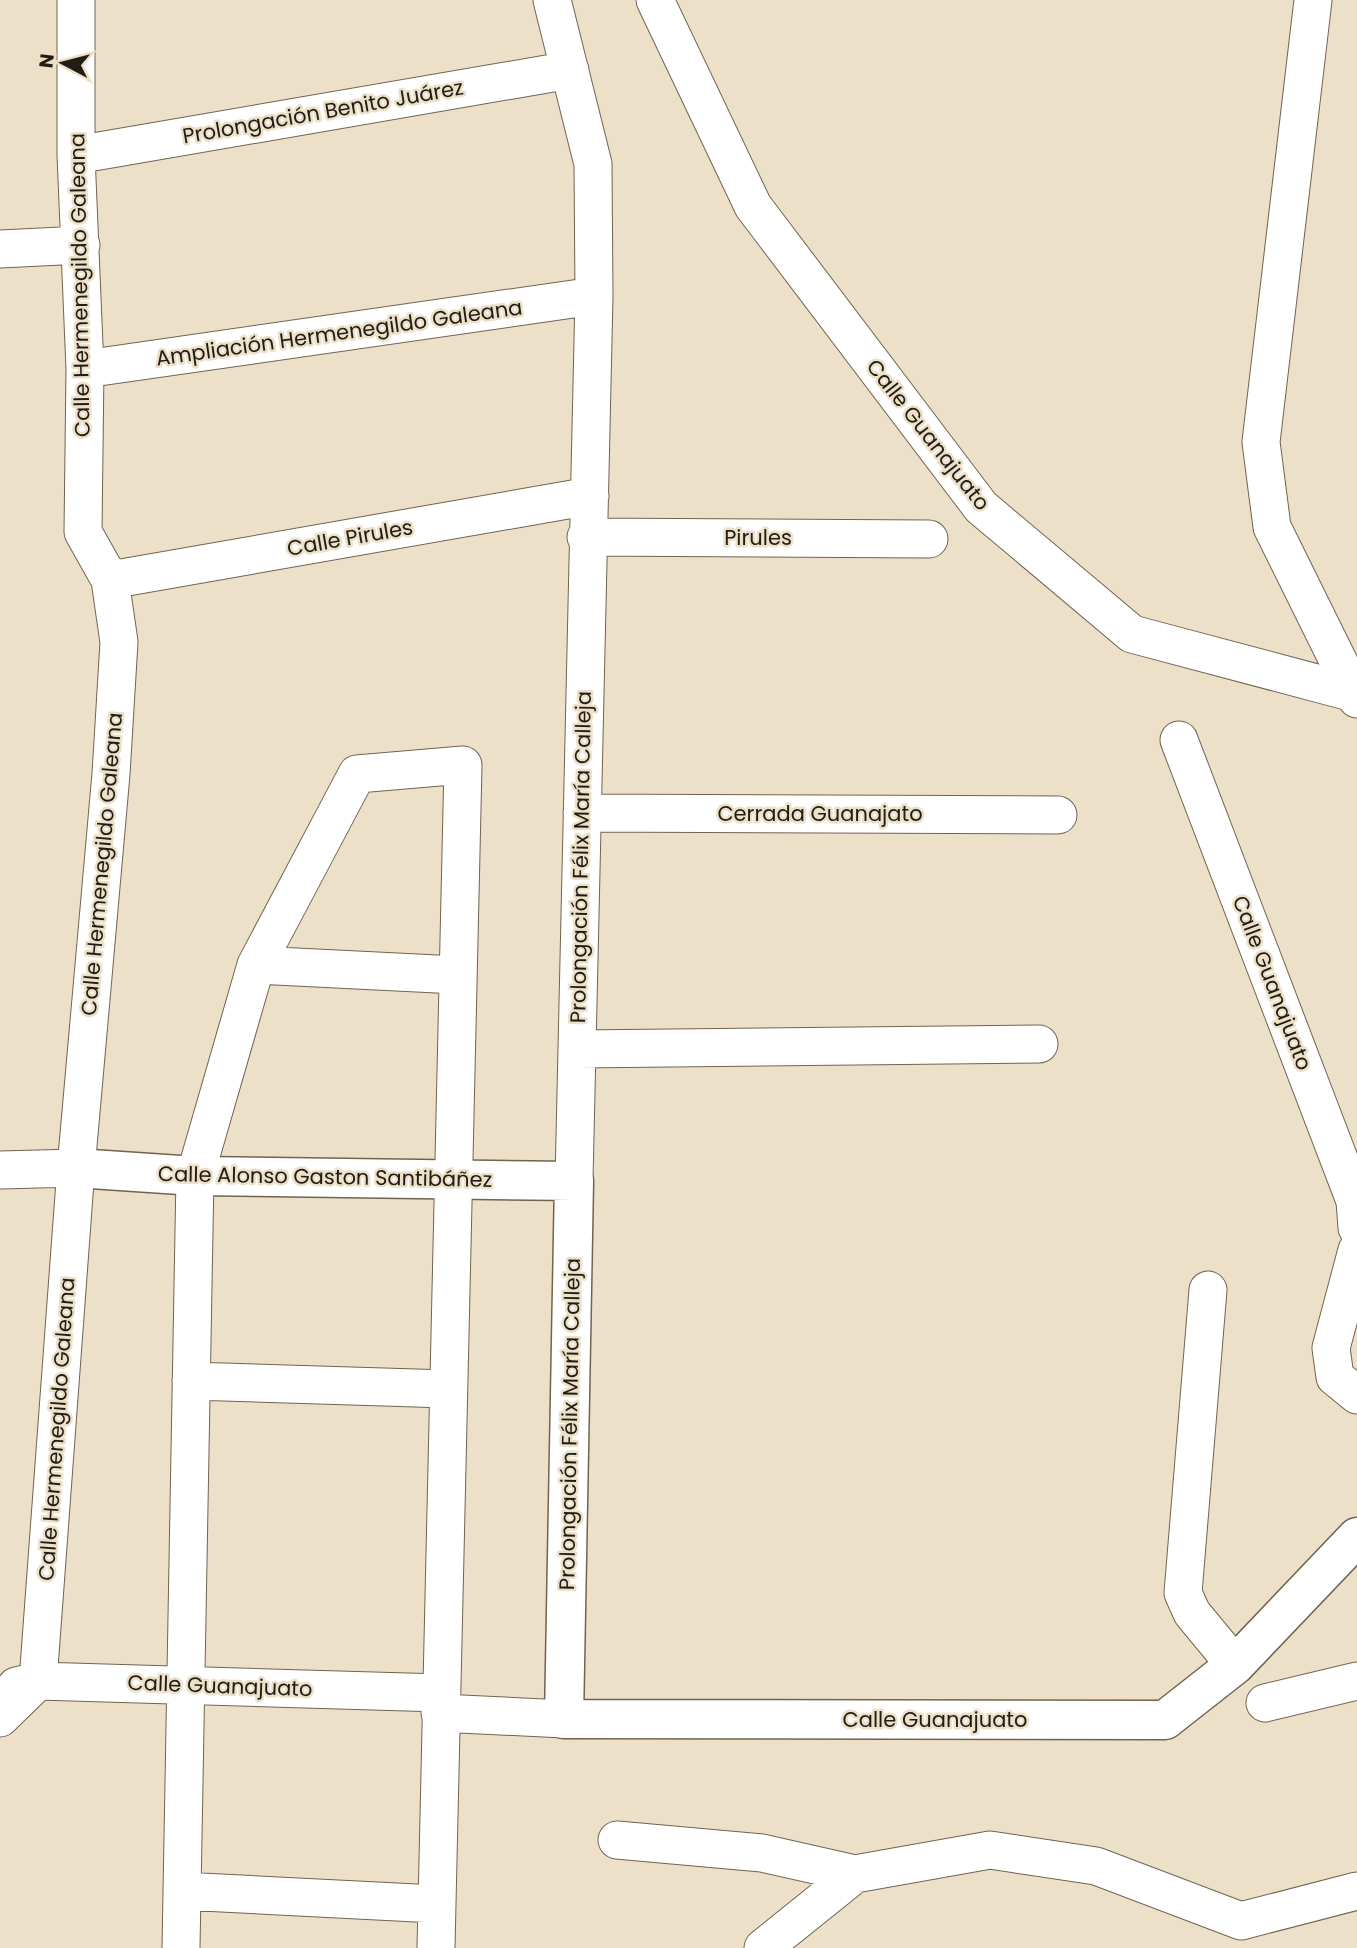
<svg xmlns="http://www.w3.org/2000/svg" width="1357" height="1948" font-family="Poppins,sans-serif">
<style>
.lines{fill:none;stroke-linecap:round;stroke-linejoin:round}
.minor-casing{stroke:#706450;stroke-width:39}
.tertiary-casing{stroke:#706450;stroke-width:41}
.minor{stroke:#fff;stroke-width:37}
.tertiary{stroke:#fff;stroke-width:38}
.labels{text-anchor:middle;stroke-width:5;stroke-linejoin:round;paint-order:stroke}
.street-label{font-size:21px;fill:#211c14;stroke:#ede0c9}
</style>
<rect width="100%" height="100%" fill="#ede0c9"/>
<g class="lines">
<g class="minor-casing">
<path id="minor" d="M552,0L593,164L594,296L574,1181
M655,0L753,206L981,507L1132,634L1354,693
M1313,0L1261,442L1272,527L1357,699
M76,155L570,70
M0,249L81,245
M85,369L594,296
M586,537L929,539
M110,580L590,496
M1179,740L1355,1201L1357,1228
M582,813L1058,815
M256,965L457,975
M578,1049L1039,1044
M0,1170L76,1168
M1357,1250L1331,1348L1335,1377L1357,1395
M1208,1290L1183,1593L1192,1613L1235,1665
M191,1381L448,1389
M16,1686L38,1681L441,1693
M1265,1703L1357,1681
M440,1713L564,1719
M0,1718L38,1681L76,1168L111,774L119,642L110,580L83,532L85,369L76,155V0
M617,1840L762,1853L855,1874L990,1850L1096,1866L1241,1921L1357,1891
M182,1891L436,1904
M181,1948L195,1176L256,965L357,774L463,765L436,1948
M763,1948L855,1874"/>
</g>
<g class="tertiary-casing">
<path id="tertiary" d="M76,1168L195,1176L574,1181L564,1719L1165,1720L1235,1665L1357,1537"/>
</g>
<use href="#minor" class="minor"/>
<use href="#tertiary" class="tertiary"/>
</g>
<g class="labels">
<g class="street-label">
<text transform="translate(323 112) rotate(-10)" y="7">Prolongación Benito Juárez</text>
<text transform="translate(80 285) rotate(-91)" y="7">Calle Hermenegildo Galeana</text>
<text transform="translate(339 333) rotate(-8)" y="7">Ampliación Hermenegildo Galeana</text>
<text transform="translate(928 435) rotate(52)" y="7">Calle Guanajuato</text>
<text transform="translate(350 538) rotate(-10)" y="7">Calle Pirules</text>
<text x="758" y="545">Pirules</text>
<text x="820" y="821">Cerrada Guanajato</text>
<text transform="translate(581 857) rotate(-89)" y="7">Prolongación Félix María Calleja</text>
<text transform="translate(102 864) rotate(-85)" y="7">Calle Hermenegildo Galeana</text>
<text transform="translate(1272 983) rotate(69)" y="7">Calle Guanajuato</text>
<text transform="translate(325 1177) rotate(1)" y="7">Calle Alonso Gaston Santibáñez</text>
<text transform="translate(570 1424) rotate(-89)" y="7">Prolongación Félix María Calleja</text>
<text transform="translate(57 1429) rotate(-86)" y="7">Calle Hermenegildo Galeana</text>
<text transform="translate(220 1686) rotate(2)" y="7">Calle Guanajuato</text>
<text x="935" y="1727">Calle Guanajuato</text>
</g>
</g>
<g transform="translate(63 63) rotate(277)" stroke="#ede0c9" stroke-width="5" paint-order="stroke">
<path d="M0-5L12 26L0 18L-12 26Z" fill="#211c14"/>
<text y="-10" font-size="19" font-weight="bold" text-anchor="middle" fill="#211c14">N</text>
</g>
</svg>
